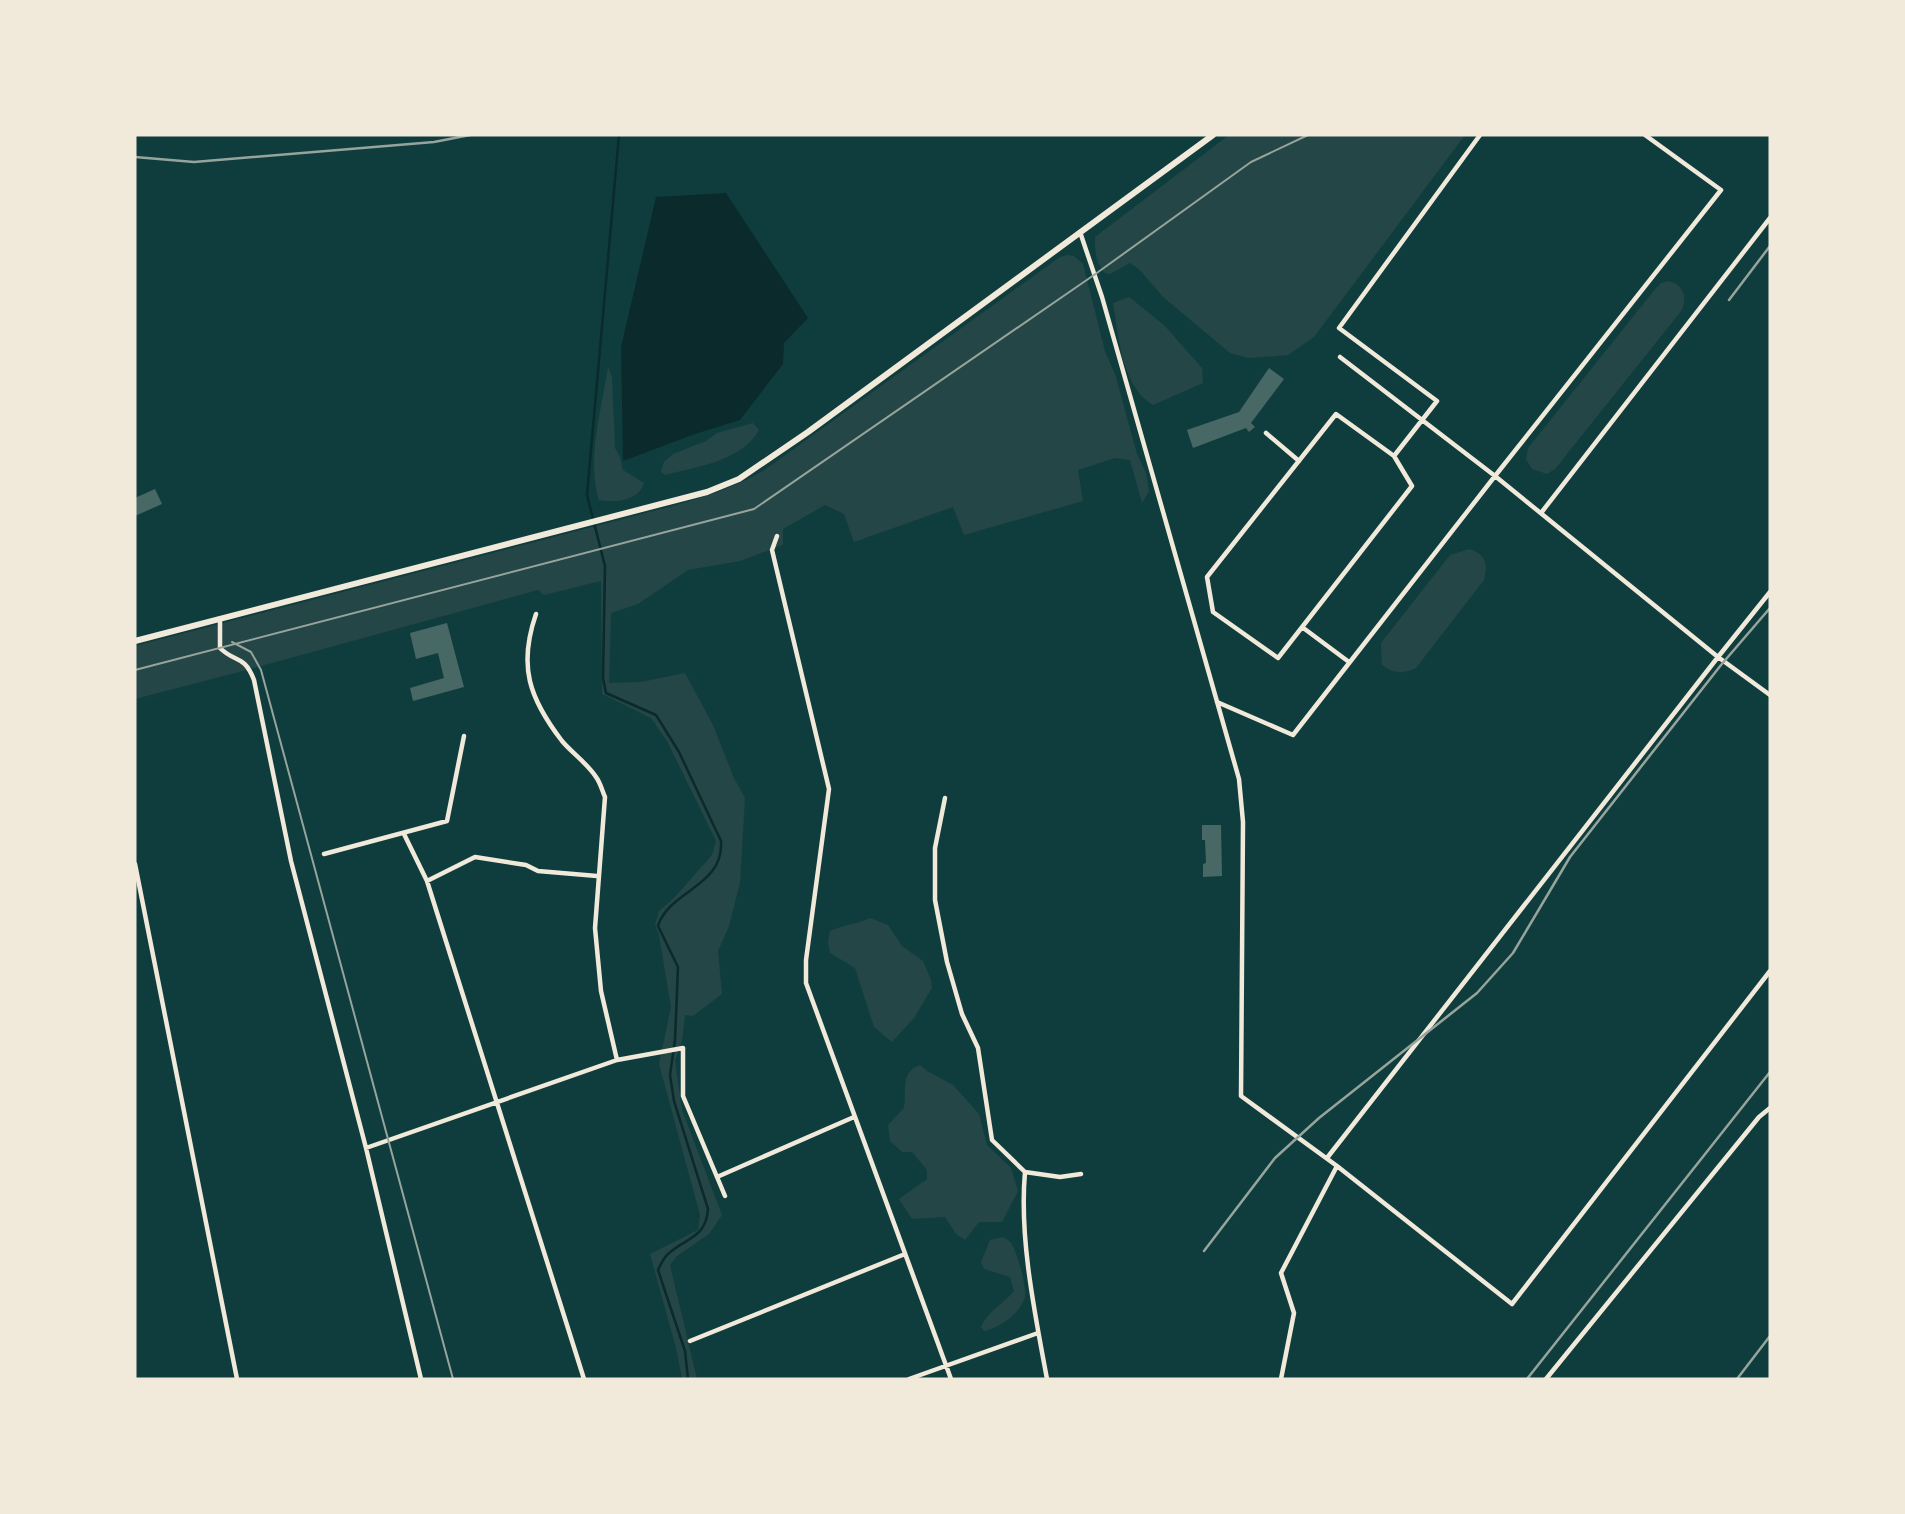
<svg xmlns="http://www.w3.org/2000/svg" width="1905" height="1514" font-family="Mulish,sans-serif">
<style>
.green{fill:#244646}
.water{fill:#0a2a2b}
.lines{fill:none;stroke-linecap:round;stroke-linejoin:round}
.stream{stroke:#0a2a2b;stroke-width:2.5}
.building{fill:#486865}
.minor{stroke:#f1e9da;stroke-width:4.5}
.secondary{stroke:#f1e9da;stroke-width:6}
.tram{stroke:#97a49c;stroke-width:2}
.rail{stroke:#97a49c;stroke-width:2.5}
</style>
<rect width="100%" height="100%" fill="#0f3d3e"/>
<path class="green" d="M1229,135H1465L1314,337L1288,355L1249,358L1230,353L1163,297L1139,269L1130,263L1110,274L1105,273C1095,262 1095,251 1095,237Z
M1067,255L1074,256L1083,264L1105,351L1116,377L1137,454L1146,473L1149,491L1142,503L1130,460L1115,458L1078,470L1083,501L964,535L953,507L854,542L844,514L825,505L783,529V545L740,561L688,570L638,604L611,613L609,683L641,682L685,673L713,725L734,778L745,798L740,883L729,926L718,951L722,994L693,1016L685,1015L682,1041L675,1061L682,1110L722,1215L709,1234L677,1256L670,1265L697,1379H682L676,1348L650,1254L698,1230L700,1215L659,1064L671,1007L659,935L655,925L659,911L674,898L712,855L716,841L667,741L651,718L602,694L601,581L544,595L538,590L239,672L135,699V646L669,507C704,497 735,488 766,469L1060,257Z
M1669,281C1684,286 1687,296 1682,310L1555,469L1547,474L1532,469L1526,459L1528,448L1656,288L1661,283Z
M1129,297L1164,325L1202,368L1203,383L1153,405C1121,386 1119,337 1113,303Z
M608,367L612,377L615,448L620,457L623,470L644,483C639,501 615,503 599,500C586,461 602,407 608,367Z
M753,423L759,430C742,461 696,467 665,475L661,472L664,462L673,454L706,441L717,433Z
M1469,549C1486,554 1488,564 1484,580L1416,668C1402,674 1395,674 1382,665L1381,643L1450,555Z
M870,918L888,925L902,946L923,961L931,980L932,988L914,1018L892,1042L874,1027L855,968L830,953L828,941L830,931C844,925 857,924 870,918Z
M920,1065L927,1071L953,1085L979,1114L987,1145L1011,1168L1018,1191L1002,1222H979L965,1240L956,1234L945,1217L912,1219L899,1199L927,1179V1170L912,1152H902L890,1141L888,1125L904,1108C907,1089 900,1072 920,1065Z
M1003,1237C1005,1238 1010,1241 1011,1243C1017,1251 1027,1288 1025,1297C1021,1313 999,1328 984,1331L981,1327C987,1312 1003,1304 1014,1291L1010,1277L984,1269L981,1262L990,1240Z"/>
<path class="water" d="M726,193L808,318L784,343L783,364L740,420L695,434L623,461L621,347L656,197Z"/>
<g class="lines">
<path class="stream" d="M619,135L587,495L605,566L603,678L606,693L656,715L679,752L721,841C724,887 669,890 658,926L678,967L675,1040L670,1075L674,1101L708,1209C706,1239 684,1238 667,1255C663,1259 660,1266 658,1270L685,1351L688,1379"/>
</g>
<path class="building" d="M1269,368L1284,379L1251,423L1255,427L1249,432L1246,428L1193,448L1187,430L1239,412Z
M155,489L162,504L135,516V498Z
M447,623L464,687L413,701L410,688L444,678L438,653L416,659L410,633Z
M1202,825H1221L1222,876L1203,877V864L1206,863L1205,840H1202Z"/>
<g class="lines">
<path class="minor" d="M1080,232L1102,297L1239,779L1243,822L1241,1096L1337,1166L1281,1273L1294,1313L1281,1379
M1340,357L1495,476L1721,190L1645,135
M1266,433L1299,461
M1394,456L1412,486L1278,658L1213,612L1207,577L1336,414L1394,456L1437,401L1339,328L1480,135
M1541,513L1770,218
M777,536L772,550L829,789L806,960V983L951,1379
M1770,592L1718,657L1770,695
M536,614C518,666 529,698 562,741C572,753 587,763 596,777C600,782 602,790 605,797L595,928L601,991L617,1060
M220,619V648C235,663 244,654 254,680L291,861L366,1148L421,1379
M1302,627L1349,662
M1217,702L1293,735L1495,476L1718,657L1327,1158
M945,798L935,848V900L947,962L962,1014L978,1048L992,1140L1025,1172C1019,1238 1035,1314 1047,1379
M404,834L427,881L584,1379
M324,854L447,821L464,736
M135,864L237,1379
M427,881L475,857L526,865L538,871L597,876
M366,1148L617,1060L683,1048V1096L725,1196
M1337,1166L1512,1304L1770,971
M1025,1172L1060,1177L1081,1174
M717,1177L854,1117
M690,1341L905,1254
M909,1379L1038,1333
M1546,1379L1759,1117L1770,1108"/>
<path class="secondary" d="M135,641L707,492L739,479L808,432L1213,135"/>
<path class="tram" d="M232,642L251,652L261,670L453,1379
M135,670L754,509L1094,275L1251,162L1308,135"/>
<path class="rail" d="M135,157L194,162L434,142L470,135
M1729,300L1770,246
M1204,1251L1275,1158L1319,1118L1477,993L1513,953L1570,857L1721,665L1770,608
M1527,1379L1770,1072
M1737,1379L1770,1336"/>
</g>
<rect width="1905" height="1514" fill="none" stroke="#f1e9da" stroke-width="273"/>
</svg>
